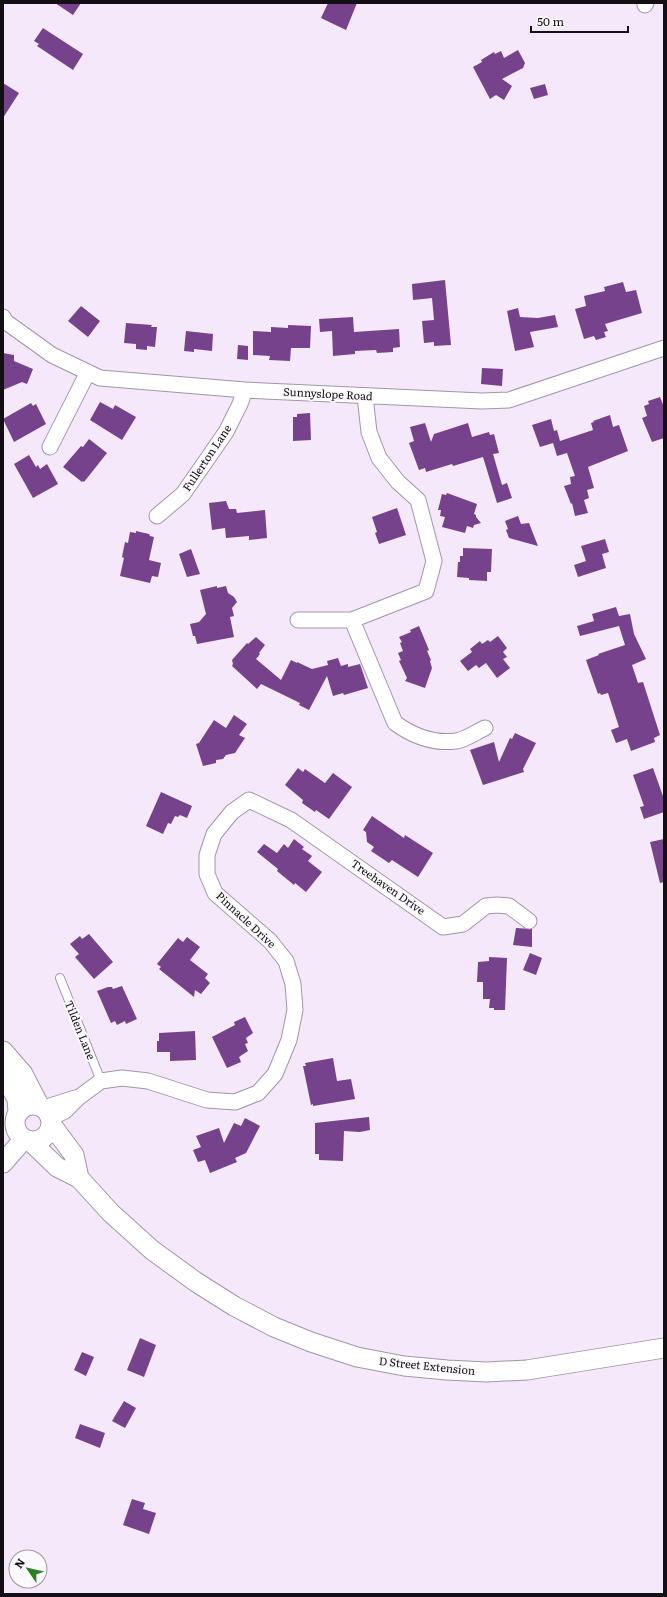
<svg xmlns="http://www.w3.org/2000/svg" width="667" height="1597" font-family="Literata,serif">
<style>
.building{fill:#76428c}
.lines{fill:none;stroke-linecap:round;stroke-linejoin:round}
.service-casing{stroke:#a196a7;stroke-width:10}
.minor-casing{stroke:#a196a7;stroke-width:17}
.tertiary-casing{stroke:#a196a7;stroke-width:21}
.service{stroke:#fff;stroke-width:8}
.minor{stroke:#fff;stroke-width:15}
.tertiary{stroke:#fff;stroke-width:19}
.labels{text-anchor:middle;stroke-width:4;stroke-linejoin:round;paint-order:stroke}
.street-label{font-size:11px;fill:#130f15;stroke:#fcf9fd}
</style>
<rect width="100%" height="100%" fill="#f4e8fa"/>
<path class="building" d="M55,3H81L73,15Z
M328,3H357L346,30L321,18Z
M43,28L83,54L73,70L37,46L39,44L34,41Z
M518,50L525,63L523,68L502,79L512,86L504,100L496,95L490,99L473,67L482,62L481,60L494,52L495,54L501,51L504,58Z
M3,83L19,93L3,118Z
M545,84L548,95L534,99L530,88Z
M445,280L451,345L434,346V342L424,343L422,321L434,320L432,298L413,300L412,284Z
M623,282L626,292L636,290L642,313L605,324L608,331L604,332L606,337L596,340L594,336L584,339L575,309L586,306L584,296L605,291L604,287Z
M81,306L100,321L88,337L68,321Z
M518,308L520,317L538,318L555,315L558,327L530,332L534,347L515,351L507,311Z
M353,317L354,332L399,329L400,347L393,348V352L377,353L376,350L355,351V354L333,356L332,331L320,332L319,319Z
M126,323L152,325L151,327H157L155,347L147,346V350L136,349V344L124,343Z
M288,325L311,326L310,348H291L290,361L269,360L270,356L253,355V331L271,332V327L288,328Z
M186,331L213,334L212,351L194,349V352L184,351Z
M238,345L248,346V360L237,359Z
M3,353L14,355V361L33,369L27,384L22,382L3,390Z
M482,368L503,369L502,386L481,384Z
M660,397L664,407V438L652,442L642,418L647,416L644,406L649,404L648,401Z
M100,402L113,409L115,405L136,417L122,440L90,420Z
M31,403L33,406L36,404L46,424L14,442L3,419Z
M310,413L311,440L293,441V417H297V414Z
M610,415L613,427L619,425L628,451L588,467L594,488L587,490L589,498L584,500L588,513L575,516L572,503L571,504L564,486L571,484L570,477L575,476L567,453L557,456L553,443L540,447L532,425L551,419L554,431L557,430L560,441L593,430L591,423L594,422L593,421Z
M425,423L431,442L434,434L468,423L472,437L489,432L490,435L494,434L499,453L493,454L502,485L507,483L512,498L497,503L483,457L453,466L452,464L426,472L425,468L419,470L409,443L414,441L410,427Z
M89,439L107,453L84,482L83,481L82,482L63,467L81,446L83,447Z
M29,455L36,467L38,465L40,469L47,464L58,484L33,498L14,464Z
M447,493L477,504L474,514L476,515V517L481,523L474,525L473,528L467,526L465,533L442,527L445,517L440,516L441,510H438L442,494L446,495Z
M226,501L229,509H236L237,513L265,510L267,538L249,540V536L226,538L225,528L212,530L209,503Z
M397,508L406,535L379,544L375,533L377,532L372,517Z
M518,516L521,524L529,523L538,546L509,538L506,530L508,529L505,521Z
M136,531L149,534L150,536L154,537L149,560L161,563L158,577L152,576L150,583L120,576L124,558L122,557L125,542L128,543L130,532L136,533Z
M605,539L609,552L602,554L606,568L578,577L574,565L586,561L581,546Z
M463,548L492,549L491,572H487V581L469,580V578L457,577L458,562H460V556H463Z
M191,549L200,574L187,577L179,554Z
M217,586V588L226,586L228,593L234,597L237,602L232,608L234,616L230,617L234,637L197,644L195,636H193L190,624L199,622L206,614L200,590Z
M616,607L619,616L630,614L634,634L646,659L632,665L638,683L643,682L660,735L654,738L655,742L631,751L627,739L616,743L611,730L619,727L608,693L601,695L600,693L598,694L586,660L599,655L598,654L625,645L619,626L580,636L577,626L594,621L592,614Z
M419,626L429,650L427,651L431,660L430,661L432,668L425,688L405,681L407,678L399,661L401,660L398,653L403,651L400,643L402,642L399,637L411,632L410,630Z
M498,636L507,648L503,652L507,657L503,659L510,668L497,678L486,663L479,668L476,665L468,671L460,661L472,652L470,649L480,641L482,644L488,640L490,642Z
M256,637L265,645L259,653L260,654L256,659L281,680L291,660L297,663V662L312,669L328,665L327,661L338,658L341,666L348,664V667L360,664L368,688L344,695L343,693L333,696L327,676L309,710L299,705L300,703L261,684L257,689L232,666L233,664L232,660L247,643L248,644Z
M234,715L247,724L239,735L245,738L235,753L226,755L223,759L216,760V763L203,766L196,744L199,743L214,720L226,728Z
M515,733L536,743L523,769L524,772L483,785L470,750L494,742L499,762L510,738L512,739Z
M298,768L303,772L305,769L325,783L333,773L352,787L329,819L316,810L315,812L302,803L303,800L285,785Z
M653,768L664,799V812L644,819L640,807L644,806L633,775Z
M161,792L192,806L187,818L180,815L178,817L175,816L171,824L168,823L163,834L146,826Z
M372,816L404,838L405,835L433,853L418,877L392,860L389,863L371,851L374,847L367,842L366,832L363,830Z
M294,839L304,847L302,849L312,856L308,861L322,872L306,892L295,883L294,885L277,871L278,869L257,852L264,844L277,853L284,844L288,848Z
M664,839V882L660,883L650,842Z
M516,928L532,929V947L513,945Z
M89,934L113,962L94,979L75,957L79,954L70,944L80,936L82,939Z
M187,937L200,947L190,960L208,974L205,978L210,983L201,994L195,990L194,997L159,969L161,967L157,964L178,938L183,942Z
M530,953L542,958L536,975L523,970Z
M489,957L507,958L505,1010H494V1008H489L490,999H483V982H477L478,962L489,961Z
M122,986L137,1019L126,1024L125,1021L117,1025L115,1021L111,1023L97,991L108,987H112L113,989Z
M245,1017L253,1033L246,1038L248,1043L245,1044L248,1051L239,1057L241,1062L227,1068L212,1037L235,1025L234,1022Z
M195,1031L196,1060L170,1061V1052H157V1041H159V1033Z
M333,1058L337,1081L351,1079L355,1099L313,1106V1104L311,1105L303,1066H306L305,1063Z
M369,1117L370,1130L360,1132L344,1131L343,1161L319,1160V1154H315V1123Z
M245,1118L260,1126L246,1153L235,1158L237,1162L210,1173L205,1160L198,1162L193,1150L201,1147L196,1136L219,1128L224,1143L234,1123L241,1126Z
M140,1338L156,1345L144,1377L127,1370Z
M82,1352L94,1357L86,1376L74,1370Z
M124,1401L136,1408L125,1428L112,1421Z
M80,1424L105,1433L100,1448L75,1438Z
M132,1499L145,1503L143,1509L156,1513L149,1534L123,1525Z"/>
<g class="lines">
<g class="service-casing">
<path id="service" d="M60,978L101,1081"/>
</g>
<g class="minor-casing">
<path id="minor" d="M645,5L646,3
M3,317L6,322L52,355L100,378L245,390L482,401L509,400L664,348
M50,447L88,372
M157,516L183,494L226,432L240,404L245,390
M298,620H352L426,591L434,561L418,500L398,482L379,458L369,432L365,396
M352,620L395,723C413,736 433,744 456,741C465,740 476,732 485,728
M44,1108L75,1098
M51,1118L65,1111L78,1098L101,1081L122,1078L148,1081L207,1100L235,1102L258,1093L275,1074L289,1040L295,1010L293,984L286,961L270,941L215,893L207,874V855L214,834L232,812L249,800L291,820L443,927L463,924L486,906L497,905L509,906L529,921"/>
</g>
<g class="tertiary-casing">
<path id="tertiary" d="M3,1051L23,1074L39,1105
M3,1058L4,1068L10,1086L17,1099L18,1112
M15 1123a18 18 0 1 1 36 0a18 18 0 1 1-36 0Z
M51,1124L74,1155L79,1178
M30,1141L57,1167L79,1178L111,1213L152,1250L196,1282L234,1306L274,1327L311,1342L357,1357L404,1366L447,1370L486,1372L527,1370L664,1348
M3,1163L24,1139"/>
</g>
<use href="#service" class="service"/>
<use href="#minor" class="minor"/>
<use href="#tertiary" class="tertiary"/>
</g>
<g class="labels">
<g class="street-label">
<text transform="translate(328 394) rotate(3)" y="4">Sunnyslope Road</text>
<text transform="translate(207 458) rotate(-56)" y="4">Fullerton Lane</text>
<text transform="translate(388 887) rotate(35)" y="4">Treehaven Drive</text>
<text transform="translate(246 920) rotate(43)" y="4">Pinnacle Drive</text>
<text transform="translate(80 1030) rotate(68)" y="4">Tilden Lane</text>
<text transform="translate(427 1366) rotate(6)" y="4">D Street Extension</text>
</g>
</g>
<rect width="667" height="1597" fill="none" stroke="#130f15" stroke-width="8"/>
<g transform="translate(28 1569) rotate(304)"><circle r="19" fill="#fcf9fd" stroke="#9f9ba0"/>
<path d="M0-3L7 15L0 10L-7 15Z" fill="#2f7f29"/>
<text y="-6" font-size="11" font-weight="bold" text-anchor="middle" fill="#130f15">N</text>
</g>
<path d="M531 26v6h97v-6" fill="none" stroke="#130f15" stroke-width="2"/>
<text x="537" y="26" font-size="12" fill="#130f15" stroke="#fcf9fd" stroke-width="3" paint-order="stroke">50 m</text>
</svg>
